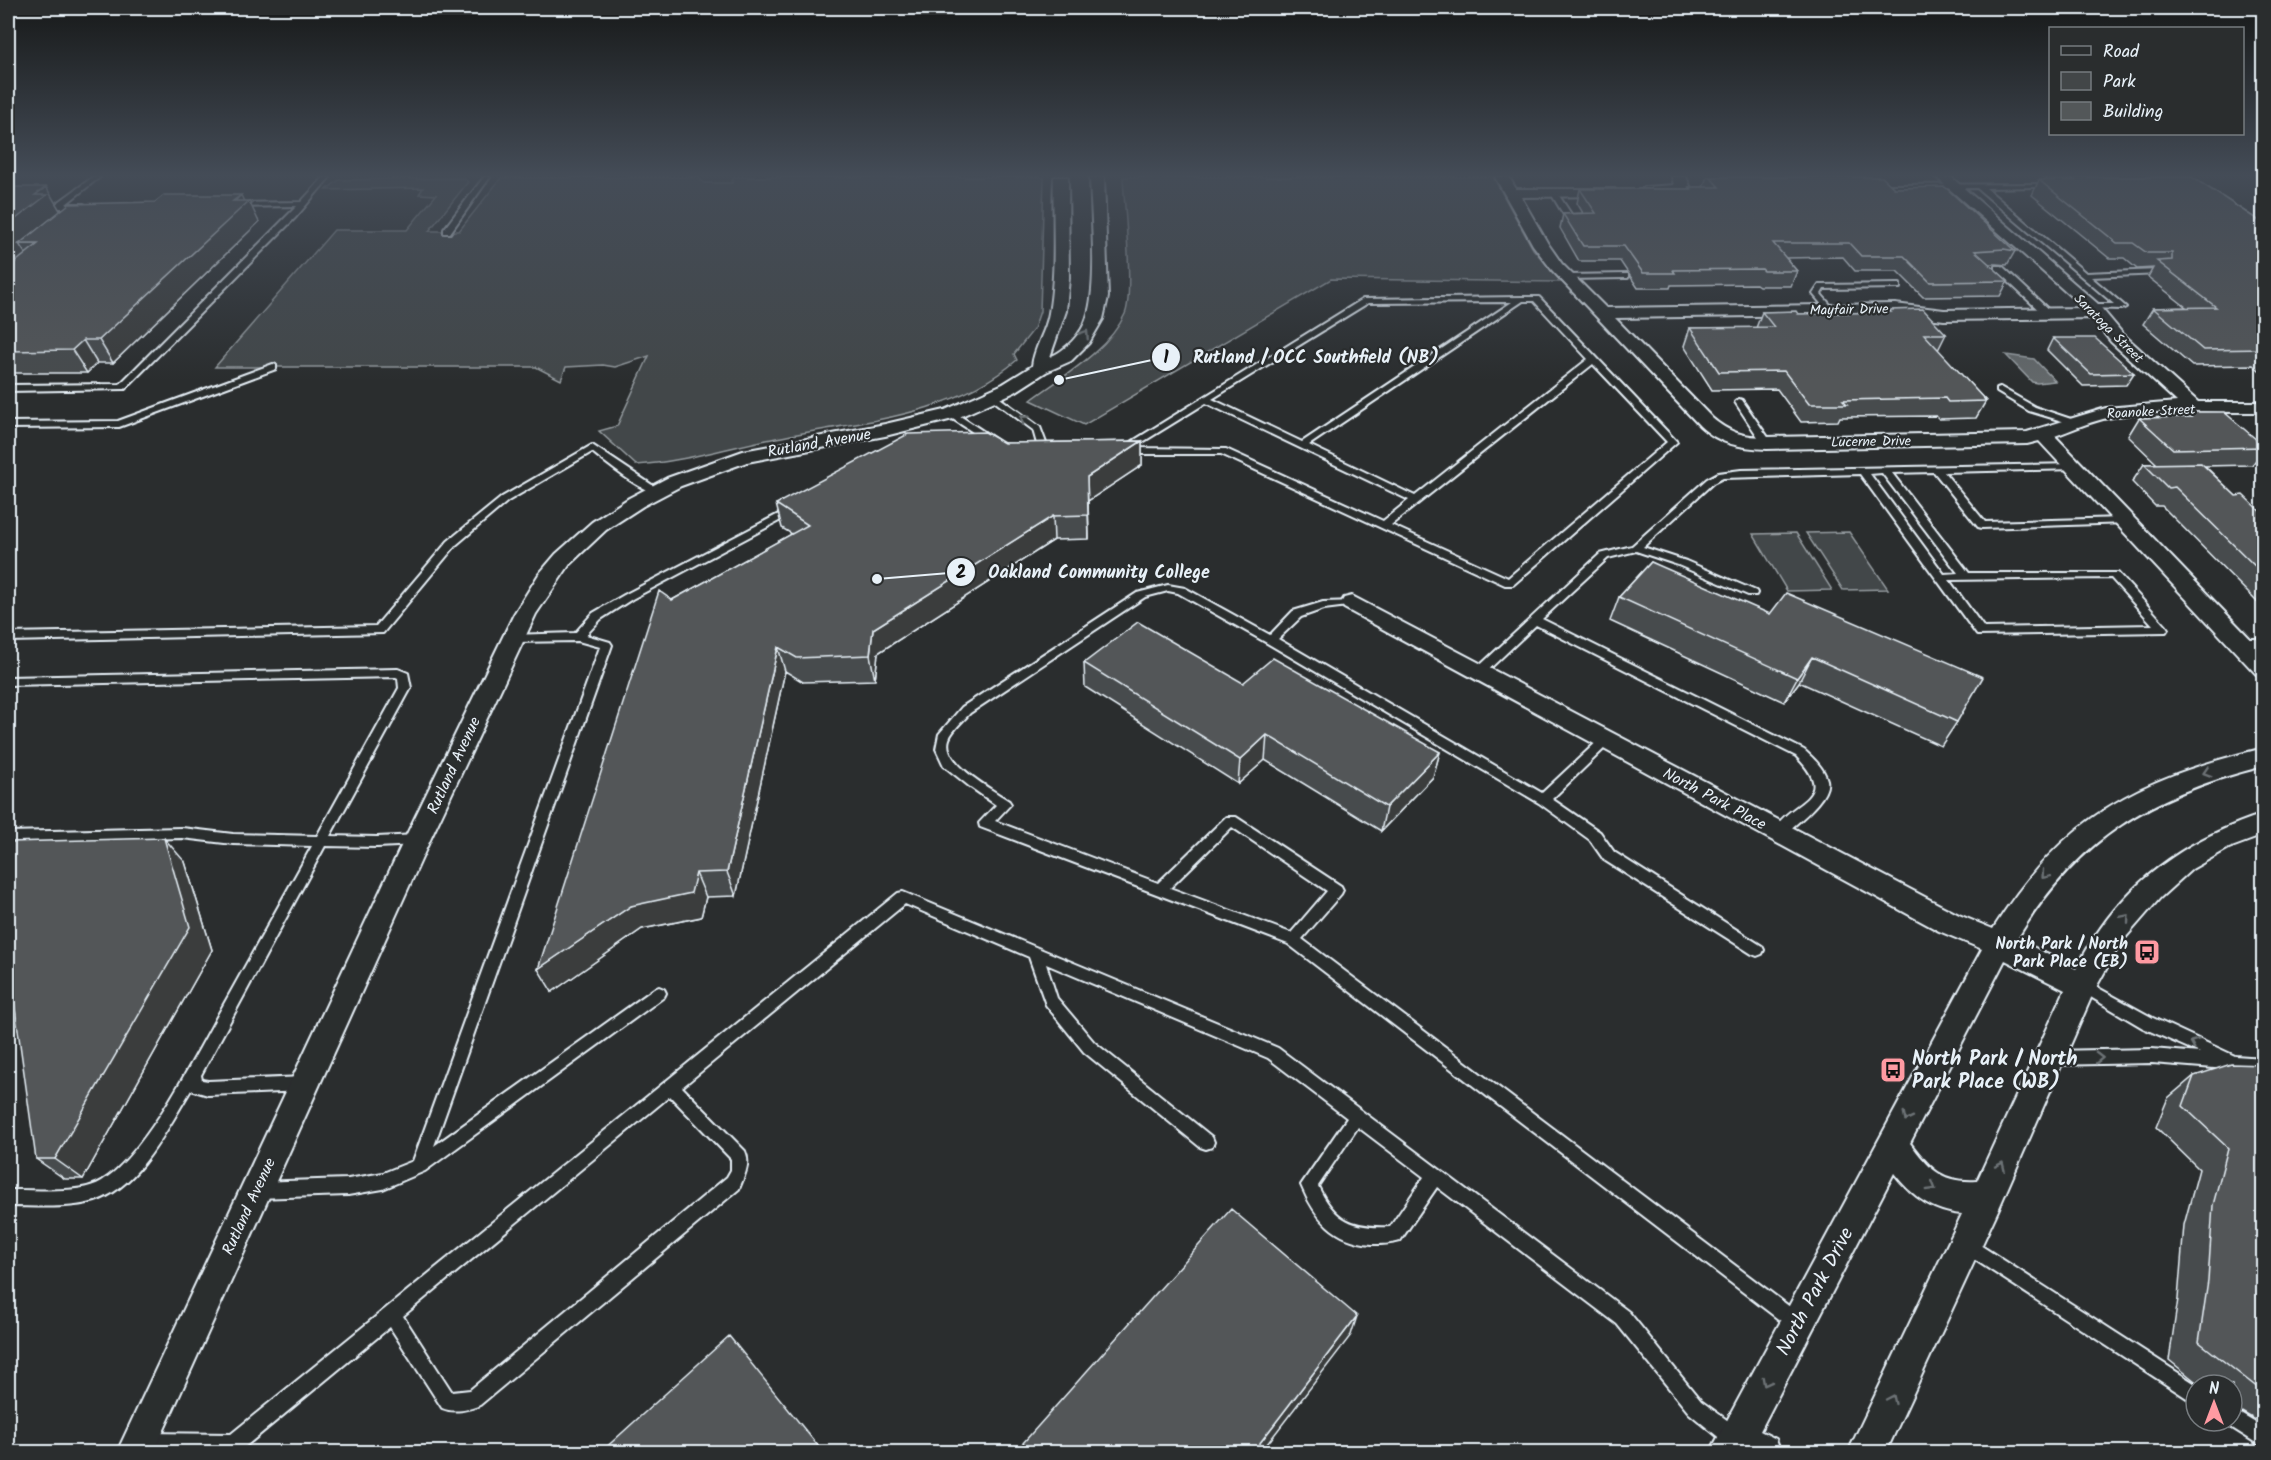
<svg xmlns="http://www.w3.org/2000/svg" width="2271" height="1460" font-family="Kalam,sans-serif">
<style>
.green{fill:#424648;stroke:#959ca0;stroke-width:1.5}
.water{fill:#63686b;stroke:#989fa3;stroke-width:1.5}
.lines{fill:none;stroke-linecap:round;stroke-linejoin:round}
.service-casing{stroke:#e8f1f8;stroke-width:4}
.minor-casing{stroke:#e8f1f8;stroke-width:4}
.service{fill:#2a2d2e;fill-rule:evenodd}
.minor{fill:#2a2d2e;fill-rule:evenodd}
.wall{fill:#474b4d;stroke:#e8f1f8;stroke-width:1.5}
.shaded-wall{fill:#3a3d3e;stroke:#e8f1f8;stroke-width:1.5}
.building{fill:#535759;stroke:#e8f1f8;stroke-width:1.5}
.oneway{stroke:#6c7275}
.labels{text-anchor:middle;stroke-width:4.5;stroke-linejoin:round;paint-order:stroke}
.far-street-label{font-size:14px;fill:#e8f1f8;stroke:#2a2d2e}
.street-label{font-size:16px;fill:#e8f1f8;stroke:#2a2d2e}
.poi-label{font-size:16px;font-weight:bold;fill:#e8f1f8;stroke:#2a2d2e;text-anchor:end}
.near-poi-label{font-size:20px;font-weight:bold;fill:#e8f1f8;stroke:#2a2d2e;text-anchor:start}
.near-street-label{font-size:20px;fill:#e8f1f8;stroke:#2a2d2e}
.leader{fill:none;stroke:#e8f1f8;stroke-width:2}
.callout-dot{fill:#e8f1f8;stroke:#2a2d2e;stroke-width:2}
.mark-label{font-size:18px;text-anchor:middle;font-weight:bold;fill:#111}
.callout-label{font-size:18px;text-anchor:middle;font-weight:bold;fill:#e8f1f8;stroke:#2a2d2e;stroke-width:4.5;stroke-linejoin:round;paint-order:stroke}
</style>
<rect width="100%" height="100%" fill="#2a2d2e"/>
<filter id="ink" filterUnits="userSpaceOnUse"><feTurbulence type="fractalNoise" baseFrequency=".0167" numOctaves="2"/><feDisplacementMap in="SourceGraphic" scale="12" xChannelSelector="R" yChannelSelector="G"/><feConvolveMatrix kernelMatrix="1 2 1 2 8 2 1 2 1" color-interpolation-filters="sRGB"/></filter>
<g filter="url(#ink)">
<path class="green" d="M698,177L704,183H732L733,177H1044L1040,311L1034,329L1014,354L1017,360C949,418 859,421 776,438C730,447 683,462 636,465L599,431L617,426L649,356L615,367L603,365L566,367L561,380L536,367H215L334,230H407L436,195L419,194L423,188L326,190L339,180L464,178L468,182L429,231H459L501,178Z
M1123,177H1493L1533,249L1562,282L1331,279L1084,425L1031,400C1062,377 1109,350 1125,314C1134,294 1124,204 1123,177Z
M1849,532L1888,589L1843,590L1806,533Z
M1796,533L1832,590L1787,591L1753,534Z"/>
<path class="water" d="M2006,355L2034,359L2055,381L2037,383L2032,382Z"/>
<g class="lines">
<g class="service-casing">
<path id="service" d="M93,177H100L66,204H84V208H56V204Z
M324,177H330L296,217L125,389L8,391V385L120,384L297,206L236,207L232,205L233,203L301,202Z
M484,177H490L450,233H444V229Z
M2037,184L2039,185L2035,187L1986,188L2086,273L2158,270H2161V274L2091,277L2126,307L2122,309L2088,308V304H2114L1977,188L1886,189L1882,187L1886,185Z
M1552,191H1556L1577,223L1576,225H1570L1550,192Z
M1996,266H2002L2051,312V316H2045L1996,270Z
M1628,274V278H1625L1565,279L1561,277L1565,275Z
M1897,284H1900V288L1824,289L1821,294L1834,309L1830,311H1827L1813,294L1819,285H1822Z
M1521,297H1539L1677,442L1513,585H1505L1221,454H1128L1120,449L1363,299ZM1523,301H1534L1588,359L1415,496L1309,445ZM1512,302L1302,442L1212,399L1368,303ZM1593,364L1667,442L1508,578L1391,525ZM1206,403L1409,500L1383,521L1226,449L1133,448Z
M273,364L276,365V369L119,427L8,428V422L118,421Z
M2000,387L2035,407L2077,421L2072,424L2029,411L1997,392V388Z
M993,393L1040,427L1049,451L1047,453L1044,454L1039,451L1033,430L990,398L989,396Z
M1739,399L1742,400L1772,443L1770,445L1767,446L1762,443L1735,402Z
M951,411L954,412L998,441L996,443H990L948,416V412Z
M2263,432L2264,438L2260,437L2258,435Z
M592,445L661,491L659,493C645,495 605,462 592,452L508,501L456,545L383,633L8,641V633L376,626L448,541L502,497Z
M2074,464L2079,467L2077,469L1944,472L1985,522L2123,518L2127,519V523L1982,528L1978,527L1934,472L1892,473L1969,573H2118L2166,626L2168,629L2166,632L1977,635L1860,474L1723,478L1713,483L1643,547L1686,561L1756,591L1757,593L1756,595H1748L1678,565L1636,551L1608,558L1542,619L1804,750C1813,758 1824,768 1827,780C1831,798 1796,823 1784,835H1774L1773,831C1792,798 1839,800 1796,756L1536,625L1483,675H1475L1473,672L1600,554L1632,546L1707,479L1718,473L1741,470ZM1882,473L1958,573L1944,574L1870,474ZM2111,578L2153,625L1984,628L1949,580Z
M792,507L797,510L796,512L632,599L601,619L586,635L610,642L612,645L434,1146L654,989L659,987L664,989L666,993L664,997L425,1171L383,1189L348,1195L256,1198L250,1196L248,1190L250,1184L256,1182L348,1179L383,1173L413,1161L600,647L578,641L514,642L508,638L510,635L575,633L593,613L624,595Z
M1168,585L1185,588L1270,635L1293,611L1323,602L1356,601L1357,603L1356,605L1324,609L1301,617L1278,639L1542,793L1601,738H1609L1611,741L1609,744L1552,799L1600,832L1614,852L1762,946L1764,950L1762,954L1757,956L1752,954L1604,860L1590,840L1539,803L1267,643L1178,593L1168,591L1145,597L970,713C964,720 952,730 949,739C941,763 993,790 1009,801L1011,804L995,821L1158,883L1226,817H1236L1341,886L1343,890L1341,894L1302,939L1802,1316L1805,1322L1802,1328L1796,1331L1790,1328L1288,944L980,827L979,823L996,805L969,786L944,766L936,749L939,734L962,707L1137,593ZM1232,827L1327,891L1291,933L1170,888Z
M2240,639H2264V647L2236,646L2234,643L2236,640Z
M398,669L408,673L411,688L330,836L377,837L417,835L422,836L424,840L422,844L417,845L377,847L325,846L201,1075L202,1080L208,1081L304,1077L309,1079L312,1084L309,1089L304,1091L208,1095L191,1090C168,1127 139,1187 95,1201C69,1209 35,1206 8,1206V1190C34,1189 80,1195 102,1181C145,1155 194,1058 219,1013C250,957 281,902 312,846L233,844L182,838L8,842V832L182,828L233,834L317,836L399,688L398,678L396,677L8,685V677Z
M903,892L1278,1048L1629,1312L1701,1401L1742,1431L1744,1438L1742,1445L1735,1447L1728,1445L1689,1413L1617,1324L1437,1187L1400,1241C1391,1244 1381,1244 1372,1244C1334,1241 1315,1218 1301,1185L1347,1118L1268,1058L1046,964L1057,998L1094,1042L1212,1137L1214,1142L1212,1147L1206,1149L1200,1147L1084,1052L1046,1005L1029,957L905,904L682,1087L745,1151C751,1164 744,1176 739,1189L480,1405C469,1410 453,1413 442,1408L390,1327L241,1450L234,1452L144,1451L137,1449L135,1442L137,1435L144,1433L231,1434L898,893ZM670,1096L731,1159V1170L727,1177L470,1390L452,1392L403,1316ZM1358,1127L1424,1177L1390,1227C1352,1229 1334,1220 1318,1186Z
M2082,979L2153,1018L2235,1056L2264,1058V1072L2152,1063L2050,1065L2045,1063L2042,1058L2045,1053L2050,1051L2152,1049L2200,1053L2143,1028L2077,989L2075,985L2077,981Z
M1966,1236L2197,1385L2196,1404L1960,1250L1958,1244L1960,1238Z
M2232,1409L2264,1428V1448L2226,1424L2224,1421H2232Z"/>
</g>
<g class="minor-casing">
<path id="minor" d="M1054,177H1068L1069,278L1066,311L1050,357C1066,350 1082,334 1087,317C1098,285 1091,214 1090,177H1104L1108,297L1103,319L1089,343L1071,361L1046,372L1015,392L957,418L885,436L747,462L681,486L643,506L606,530L570,564L536,614L430,840L154,1452H117L404,840L514,614L539,574L556,554L592,522L629,498L667,478L743,451L885,424L945,410L1003,384L1032,366C1034,347 1046,332 1049,313C1057,268 1052,222 1054,177Z
M1495,177H1509L1516,189H1615L1617,192L1615,195L1610,196L1521,197L1548,244L1562,264L1606,308L1895,304L1944,310L2084,308L1936,177H1951L2097,303L2123,334L2198,402H2264V412C2211,413 2155,407 2103,419C2087,423 2071,430 2055,436L2264,653V676L2256,674L2039,441L2027,444L1767,449C1741,448 1719,444 1700,426L1552,270L1533,245ZM1895,314L1944,320L2092,318L2111,342L2177,402L2106,408L2027,432L1767,437C1745,437 1729,433 1712,418L1615,318Z
M1672,177H1686L1690,186C1681,195 1647,200 1638,191L1645,187L1674,185Z
M1352,596L1959,915L1993,929C2064,816 2137,779 2264,748V766C2151,794 2077,838 2017,939L2076,969C2084,955 2091,941 2100,929C2140,871 2198,835 2264,814V835L2229,848L2192,869L2160,898L2120,944L2094,991L1999,1208L1886,1452H1848L1962,1214C1933,1212 1911,1195 1894,1173L1760,1431L1776,1439L1781,1452H1710L1982,949L1939,931L1344,608L1341,603L1344,598ZM2005,960L2065,990L1977,1181C1942,1183 1930,1170 1910,1143Z"/>
</g>
<use href="#service" class="service"/>
<use href="#minor" class="minor"/>
</g>
<path class="wall" d="M1707,177H1882L1894,188L2015,251L2007,265L1996,264H1989L2008,281L2000,296L1923,297L1897,271H1855L1843,257L1786,258L1797,271L1791,286H1759L1756,284L1671,285L1670,288H1638L1620,261H1579L1560,228L1563,214L1583,213L1577,203L1580,189H1689V187H1703Z
M2044,177H2192L2264,224V374L2253,365L2192,366L2143,324L2153,308L2186,307L2148,277L2153,268L2137,269L2124,258H2109L2032,195L2039,180H2048Z
M8,187L61,210L244,201L259,222L113,363H97L87,373H8V268L10,266H8Z
M1889,310L1946,334L1938,350L1986,401L1976,418L1939,419L1936,416L1840,417L1838,421L1801,422L1777,389L1712,390L1684,346L1690,328H1756L1762,312L1798,314L1887,312Z
M2053,338L2134,373L2126,385L2083,386L2047,350Z
M2186,412L2264,446V450L2252,465L2205,466L2236,496L2264,515V605H2260L2162,506H2155L2132,482L2144,464H2157L2128,436L2139,418L2183,417Z
M1142,441V465L1088,501L1089,539L1054,540L878,653L875,680L803,682L785,671L736,896L706,897L701,917L642,929L552,992L672,600L792,534L782,528L776,504L1004,443Z
M2264,468V478L2259,474Z
M1651,562L1957,722L1941,746L1799,682L1784,702L1610,621L1619,597Z
M1084,663L1243,683L1440,752L1433,777L1381,831L1265,760L1238,784L1085,687Z
M185,862L212,950L83,1179H65L36,1159Z
M2263,1065L2264,1425L2233,1407L2232,1408V1385H2200L2169,1360L2178,1299L2184,1225L2199,1169L2156,1127L2168,1098L2194,1076Z"/>
<path class="shaded-wall" d="M46,187L64,217L38,244H19L27,256L16,266L8,253V225L35,195Z
M241,195L245,204L249,201L259,222L113,363L99,340Z
M83,340L97,363L87,373L72,350Z
M1142,441V465L1088,501L1089,539L1087,477Z
M1053,516L1054,540L878,653L875,680L870,655L873,629Z
M778,647L785,671L736,896L727,872Z
M1812,657L1799,682L1784,702L1797,678Z
M1267,735L1265,760L1238,784L1240,760Z
M1440,752L1433,777L1381,831L1386,807Z
M164,838L185,862L212,950L83,1179L55,1159Z
M696,873L706,897L701,917L642,929L552,992L538,969L631,906Z
M1357,1316L1351,1335L1261,1452H1253Z"/>
<path class="building" d="M1710,177H1882L1894,188L1945,187L2015,251L2004,249L1975,251L2008,281L1930,282L1904,256H1861L1849,243H1773L1797,271H1764L1762,269L1673,270L1675,273H1643L1624,246H1583L1563,214L1596,213L1580,189H1691L1689,187H1719Z
M2071,177H2192L2264,224V349L2203,350L2153,308L2216,307L2157,261L2172,260V253H2147L2133,243H2117L2039,180H2075Z
M8,187H46L35,195H47L8,225Z
M164,195H241L233,201H249L99,340H83L72,350L8,351V268L38,244H19L69,204L155,202Z
M1923,309L1946,334H1924L1986,401L1948,402L1945,398L1843,400L1847,404H1809L1784,371L1719,372L1690,328L1774,327L1762,312L1796,311L1798,314L1891,312L1889,310Z
M2053,338H2095L2134,373L2091,374Z
M2186,412H2224L2264,446V447L2173,449L2139,418L2191,417Z
M985,432L1004,443L1142,441L1087,477L1088,515L1053,516L873,629L870,655L797,658L778,647L727,872L696,873L691,893L631,906L538,969L659,591L672,600L808,525L776,504L908,434Z
M2201,463L2236,496L2243,495L2264,515V575L2175,487L2168,488L2144,464Z
M1651,562L1770,614L1786,593L1983,677L1957,722L1812,657L1797,678L1619,597Z
M1138,622L1243,683L1273,658L1440,752L1386,807L1267,735L1240,760L1084,663Z
M164,838L190,927L55,1159H36L8,958V842Z
M2231,1064L2264,1065L2263,1392L2199,1342L2208,1281L2213,1205L2228,1148L2183,1106L2194,1076Z
M1231,1209L1357,1316L1253,1452H1015Z
M729,1336L823,1452H601Z"/>
<defs><path id="oneway-chevron" d="M-2-3.5L2.5 0L-2 3.5" fill="none" stroke-width="1.6" stroke-linecap="round" stroke-linejoin="round" transform="scale(1.5)"/></defs>
<g class="oneway">
<use href="#oneway-chevron" transform="translate(1085 334) rotate(-57)"/>
<use href="#oneway-chevron" transform="translate(1024 419) rotate(-143)"/>
<use href="#oneway-chevron" transform="translate(2207 772) rotate(163)"/>
<use href="#oneway-chevron" transform="translate(2045 875) rotate(131)"/>
<use href="#oneway-chevron" transform="translate(2126 918) rotate(-49)"/>
<use href="#oneway-chevron" transform="translate(2194 1043) rotate(-156)"/>
<use href="#oneway-chevron" transform="translate(2099 1058) rotate(-1)"/>
<use href="#oneway-chevron" transform="translate(1907 1117) rotate(117)"/>
<use href="#oneway-chevron" transform="translate(2001 1166) rotate(-66)"/>
<use href="#oneway-chevron" transform="translate(1932 1187) rotate(31)"/>
<use href="#oneway-chevron" transform="translate(1766 1382) rotate(118)"/>
<use href="#oneway-chevron" transform="translate(1892 1399) rotate(-65)"/>
</g>
</g>
<linearGradient id="sky" x2="0" y2="1"><stop stop-color="#171919"/><stop offset="0.46" stop-color="#444c57"/><stop offset="1" stop-color="#444c57" stop-opacity="0"/></linearGradient>
<rect width="2271" height="381" fill="url(#sky)"/>
<defs>
<g id="bus-square" transform="scale(1.35)"><rect x="-9" y="-9" width="18" height="18" rx="4" fill="#ff9aa2" stroke="#2a2d2e"/><path d="M-5-6H5V4H4V6H2V4H-2V6H-4V4H-5ZM-3.5-4V0h7V-4ZM-3.5 1.2v1.5H-2V1.2ZM2 1.2v1.5H3.5V1.2Z" fill="#111"/></g>
</defs>
<g fill-rule="evenodd">
<use href="#bus-square" x="2147" y="952"/>
<use href="#bus-square" x="1893" y="1070"/>
</g>
<g class="labels">
<g class="far-street-label">
<text transform="translate(1849 309) rotate(-1)" y="5">Mayfair Drive</text>
<text transform="translate(2109 328) rotate(45)" y="5">Saratoga Street</text>
<text transform="translate(2151 411) rotate(-3)" y="5">Roanoke Street</text>
<text transform="translate(1871 441) rotate(-1)" y="5">Lucerne Drive</text>
</g>
<g class="street-label">
<text transform="translate(819 442) rotate(-10)" y="6">Rutland Avenue</text>
<text transform="translate(453 765) rotate(-65)" y="6">Rutland Avenue</text>
<text transform="translate(1715 798) rotate(28)" y="6">North Park Place</text>
<text transform="translate(248 1206) rotate(-65)" y="6">Rutland Avenue</text>
</g>
<g class="poi-label">
<text x="2128" y="949">North Park / North<tspan x="2128" dy="18">Park Place (EB)</tspan></text>
</g>
<g class="near-poi-label">
<text x="1912" y="1065">North Park / North<tspan x="1912" dy="23">Park Place (WB)</tspan></text>
</g>
<g class="near-street-label">
<text transform="translate(1814 1291) rotate(-62)" y="7">North Park Drive</text>
</g>
</g>
<path class="leader" d="M1059 380L1166 357M877 579L961 572"/>
<g class="callout-dot">
<circle cx="1059" cy="380" r="6"/>
<circle cx="877" cy="579" r="6"/>
<circle cx="1166" cy="357" r="15"/>
<circle cx="961" cy="572" r="15"/>
</g>
<g class="mark-label">
<text x="1166" y="363">1</text>
<text x="961" y="578">2</text>
</g>
<g class="callout-label">
<text x="1316" y="363">Rutland / OCC Southfield (NB)</text>
<text x="1099" y="578">Oakland Community College</text>
</g>
<rect width="2271" height="1460" fill="none" stroke="#2a2d2e" stroke-width="30"/>
<rect x="15" y="15" width="2241" height="1430" fill="none" stroke="#e8f1f8" stroke-width="2" filter="url(#ink)"/>
<rect x="2049" y="27" width="195" height="108" fill="#2a2d2e" stroke="#767b7f" stroke-width="1.5"/>
<rect x="2061" y="46" width="30" height="9" fill="#2a2d2e" stroke="#767b7f" stroke-width="1.5"/>
<text x="2103" y="57" font-size="18" fill="#e8f1f8">Road</text>
<rect x="2061" y="72" width="30" height="18" fill="#424648" stroke="#767b7f" stroke-width="1.5"/>
<text x="2103" y="87" font-size="18" fill="#e8f1f8">Park</text>
<rect x="2061" y="102" width="30" height="18" fill="#535759" stroke="#767b7f" stroke-width="1.5"/>
<text x="2103" y="117" font-size="18" fill="#e8f1f8">Building</text>
<g transform="translate(2214 1403)"><circle r="28" fill="#2a2d2e" stroke="#767b7f" stroke-width="1.5"/>
<path d="M0-4.5L10 22L0 15L-10 22Z" fill="#ff9aa2"/>
<text y="-9" font-size="16" font-weight="bold" text-anchor="middle" fill="#e8f1f8">N</text>
</g>
</svg>
